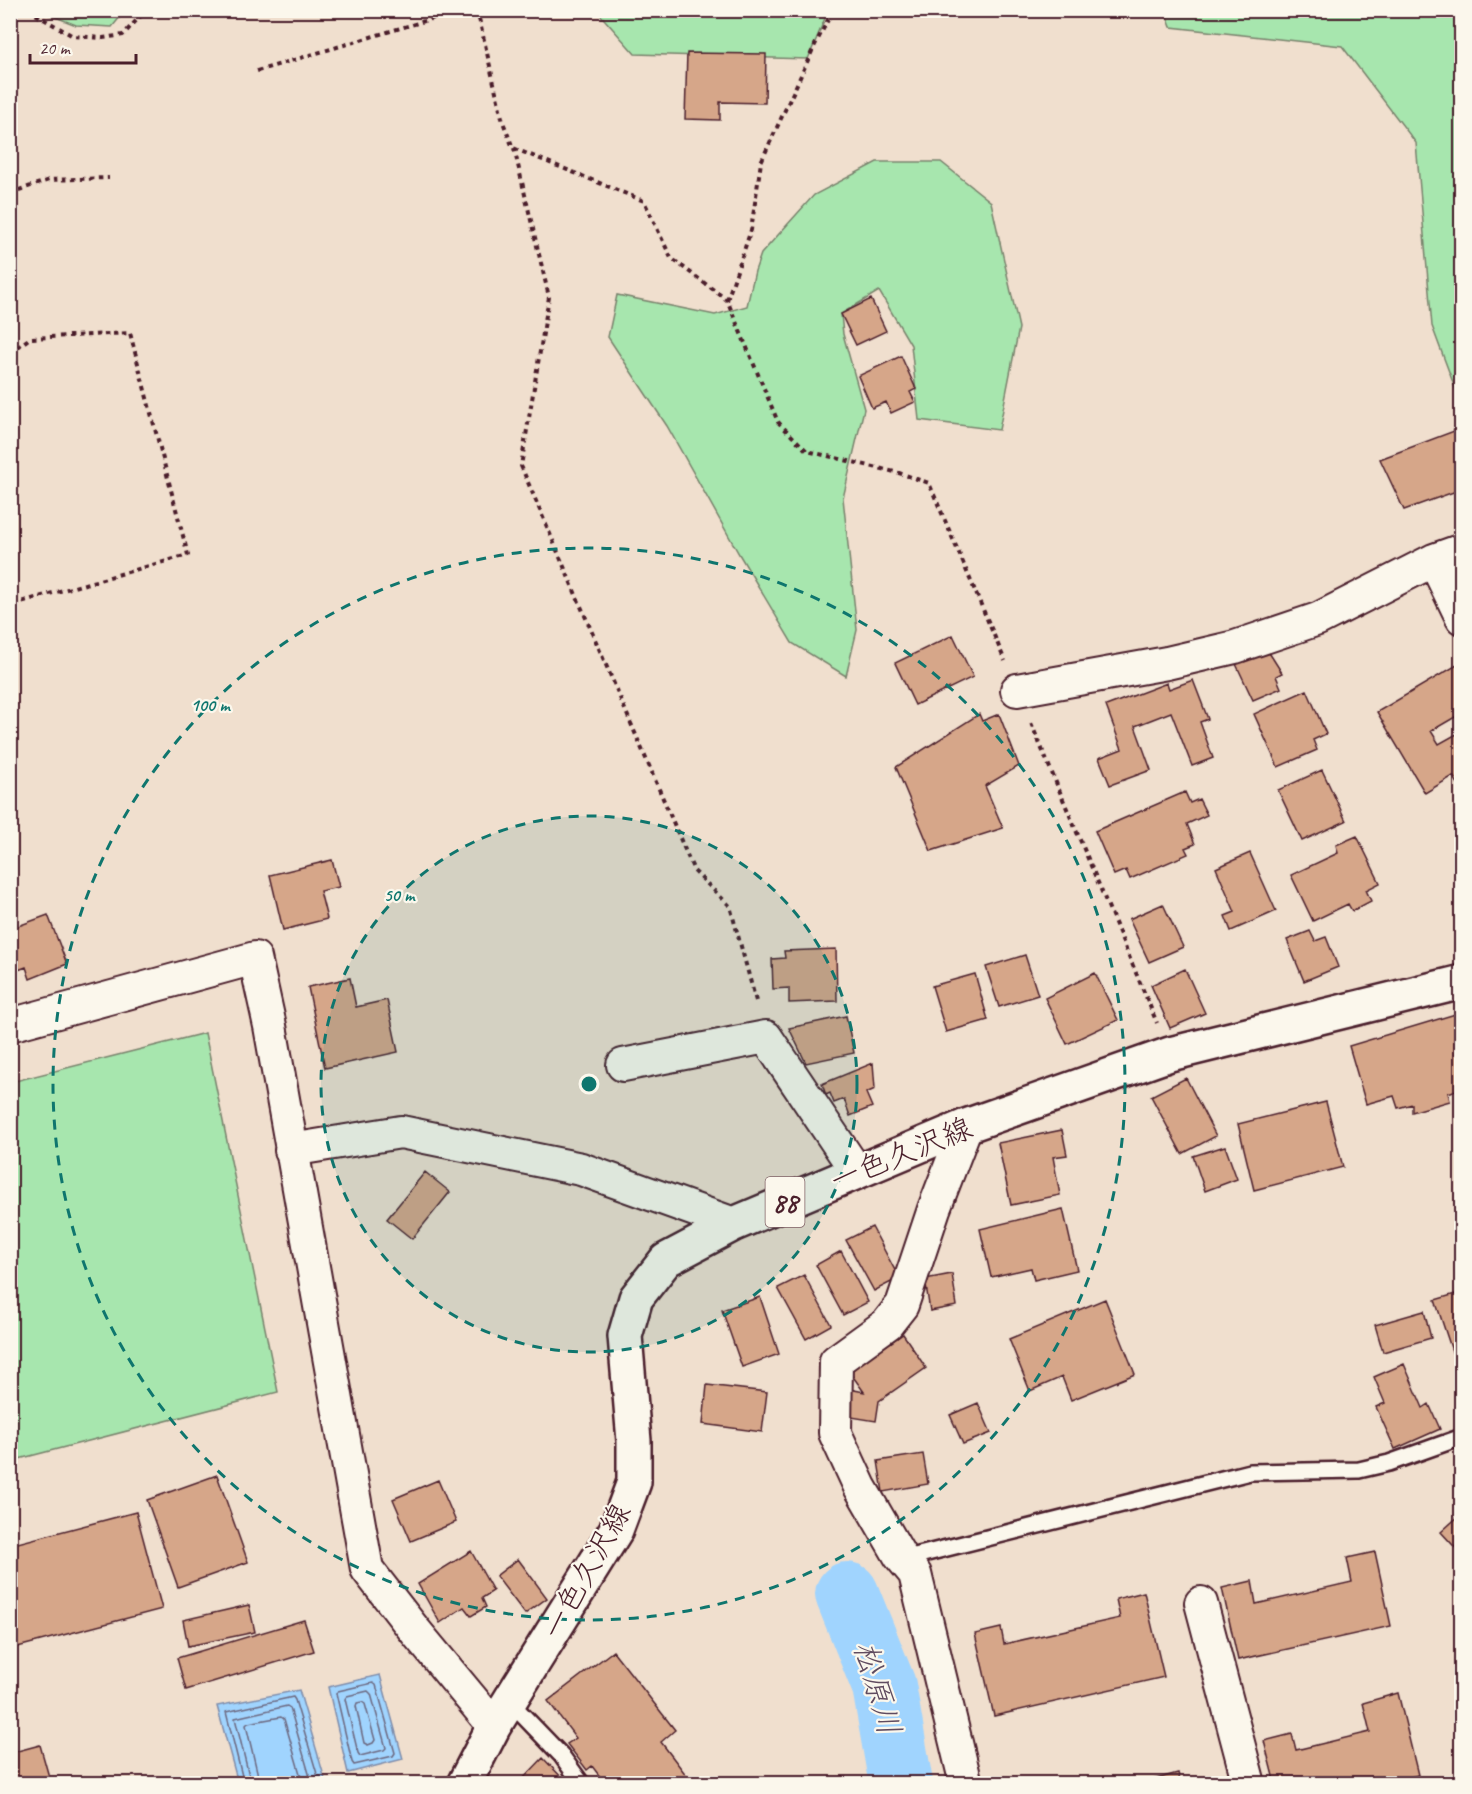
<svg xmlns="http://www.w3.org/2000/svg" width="1472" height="1794" font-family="Caveat,'Klee One',sans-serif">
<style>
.green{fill:#a7e6ae;stroke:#78826c;stroke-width:1.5}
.water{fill:#a0d4fe;stroke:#7e8caa;stroke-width:1.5}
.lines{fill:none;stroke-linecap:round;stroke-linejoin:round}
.shore{stroke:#6c677f;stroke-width:1.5}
.river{stroke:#a0d4fe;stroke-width:64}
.building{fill:#d6a689;stroke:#4a1f2b;stroke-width:1.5}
.service-casing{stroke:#4a1f2b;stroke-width:20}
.minor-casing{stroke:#4a1f2b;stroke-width:36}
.primary-casing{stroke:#4a1f2b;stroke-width:38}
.path{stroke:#4a1f2b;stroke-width:4;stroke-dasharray:4.5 4.5;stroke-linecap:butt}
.service{stroke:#fbf7ec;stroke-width:15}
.minor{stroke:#fbf7ec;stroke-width:32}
.primary{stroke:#fbf7ec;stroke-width:33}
.ring{fill:none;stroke:#0f766e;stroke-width:3;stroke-dasharray:10 8}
.labels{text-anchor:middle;stroke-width:4.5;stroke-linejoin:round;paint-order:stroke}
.shield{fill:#fbf7ec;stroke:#7f6065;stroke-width:1.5}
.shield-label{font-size:28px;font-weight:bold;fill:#4a1f2b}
.street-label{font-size:30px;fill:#4a1f2b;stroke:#fbf7ec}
.water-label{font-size:32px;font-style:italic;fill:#604c60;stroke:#fbf7ec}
.centre{fill:#0f766e;stroke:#fbf7ec;stroke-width:3}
.ring-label{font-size:18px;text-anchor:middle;font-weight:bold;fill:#0f766e;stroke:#fbf7ec;stroke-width:4.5;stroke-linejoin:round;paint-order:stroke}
</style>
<rect width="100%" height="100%" fill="#f0dfce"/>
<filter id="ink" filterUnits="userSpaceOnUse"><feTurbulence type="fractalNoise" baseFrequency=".0167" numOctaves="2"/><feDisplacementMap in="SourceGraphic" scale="12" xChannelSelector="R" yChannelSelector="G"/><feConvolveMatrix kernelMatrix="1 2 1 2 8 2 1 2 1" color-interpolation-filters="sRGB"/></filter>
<g filter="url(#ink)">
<path class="green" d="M40,11H125L112,27L76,25Z
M597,11H828L808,59L635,54Z
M1165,11H1461V404L1432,326L1416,143L1342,46L1171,27Z
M877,162H941L991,202L1019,328L999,430L919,420L911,345L879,291L841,314L843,334L864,409L843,498L857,630L846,676L792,643L739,554L667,426L608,337L617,295L715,315L747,306L755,271L761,254L814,195Z
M205,1033L278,1392L11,1461V1082Z"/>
<path class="water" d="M380,1675L403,1759L348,1773L328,1687Z
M299,1690L326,1783H238L217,1706Z"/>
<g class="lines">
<path class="shore" d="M373,1683L376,1685L395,1753L393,1756L354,1765L352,1762L336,1693L338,1691Z
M368,1691L371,1694L386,1748L384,1750L360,1756L358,1753L345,1699L347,1696Z
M362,1702L365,1704L375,1740L373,1743L368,1745L364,1743L356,1706L357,1703Z
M244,1784L226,1712L293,1697L295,1700L320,1784
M251,1784L235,1718L287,1706L290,1708L312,1784
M260,1784L246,1725L248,1723L281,1717L284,1719L303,1784"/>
<path class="river" d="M847,1594L884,1686L901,1784"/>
</g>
<path class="building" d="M687,53L766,54L765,103L720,102V120L685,119Z
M871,299L886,331L856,345L841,314Z
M901,356L916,389L910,392L915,402L891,413L886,402L872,408L858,376Z
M1462,428V489L1404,510L1380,459Z
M953,635L973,677L915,705L895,663Z
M1268,651L1282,673L1276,676L1281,688L1253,700L1236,664Z
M1462,662V713L1431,731L1439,744L1462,731V790L1453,776L1425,793L1377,712Z
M1193,680L1208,719L1200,722L1213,758L1192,766L1171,712L1135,726L1151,770L1110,785L1099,758L1122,749L1106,706L1167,683L1169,689Z
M1307,690L1326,734L1313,740L1317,750L1278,767L1254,714Z
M979,714L982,721L999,714L1019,766L985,786L1003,828L931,851L896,767Z
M1322,770L1346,821L1302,841L1278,790Z
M1185,792L1190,803L1199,799L1207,815L1187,824L1195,844L1185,848L1188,854L1130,879L1126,870L1114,875L1095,831Z
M1357,836L1380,883L1366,890L1371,901L1352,911L1348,904L1313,921L1291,875L1338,853L1336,845Z
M1462,849V865L1455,852Z
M1250,853L1276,911L1231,931L1225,916L1235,912L1216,868Z
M332,860L339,887L320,891L327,919L283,930L270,875Z
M1163,904L1183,947L1149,962L1129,919Z
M48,915L67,964L30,979L26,967L13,972L10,965V929Z
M1310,931L1315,941L1326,937L1338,967L1304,981L1287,940Z
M836,949L837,1001L789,1003V988L773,989L772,959L785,958L784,951Z
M1025,955L1038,995L999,1007L986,967Z
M1185,969L1205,1013L1170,1028L1151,985Z
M1095,973L1118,1020L1067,1044L1045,998Z
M975,974L988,1020L946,1032L932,986Z
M350,978L356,1007L387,1000L398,1052L325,1068L308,987Z
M1462,1012V1088L1448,1093L1450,1101L1412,1112V1104L1398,1108L1394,1096L1366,1104L1349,1046Z
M846,1016L854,1053L806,1063L789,1028Z
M873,1063L875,1089L866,1093L872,1107L850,1116L844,1099L834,1103L830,1093L826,1095L822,1084Z
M1186,1078L1216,1136L1182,1154L1151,1096Z
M1326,1102L1343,1167L1254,1190L1238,1124Z
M1062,1130L1067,1155L1053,1157L1060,1195L1011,1205L998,1143Z
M1225,1146L1237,1179L1205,1191L1193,1156Z
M425,1172L450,1192L412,1239L387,1219Z
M1063,1209L1077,1270L1034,1280L1031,1268L991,1277L980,1229Z
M872,1227L899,1278L874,1291L846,1240Z
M841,1251L868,1302L843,1315L816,1265Z
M952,1274L957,1306L930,1311L925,1279Z
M804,1275L831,1325L806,1339L778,1288Z
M1462,1292V1358L1455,1360L1435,1300Z
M760,1297L779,1354L742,1367L722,1310Z
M1105,1299L1135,1374L1071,1400L1062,1377L1030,1391L1009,1339Z
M1424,1311L1431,1338L1383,1352L1375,1325Z
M903,1334L926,1368L879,1401L876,1421L845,1416L849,1389L864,1392L849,1371Z
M1404,1364L1423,1408L1429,1404L1440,1429L1395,1449L1376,1407L1385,1403L1374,1377Z
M707,1385L767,1392L762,1432L703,1424Z
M978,1403L991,1433L963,1444L950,1415Z
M923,1454L928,1484L883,1492L878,1461Z
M1462,1470V1492L1454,1476Z
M217,1475L248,1562L178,1587L147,1500Z
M438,1480L456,1522L411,1541L393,1499Z
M136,1512L162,1609L10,1649V1545Z
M1460,1515L1462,1518V1555L1441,1532Z
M471,1551L493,1591L482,1598L486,1607L471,1616L464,1607L440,1623L418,1584Z
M1375,1552L1391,1626L1238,1660L1222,1588L1252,1581L1256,1604L1352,1582L1347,1558Z
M518,1559L547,1598L525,1614L496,1576Z
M1144,1592L1164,1677L994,1716L975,1634L1001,1628L1004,1644L1120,1618L1116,1599Z
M249,1605L255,1632L188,1646L183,1620Z
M304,1620L314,1651L186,1690L177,1658Z
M613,1651L675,1730L661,1742L693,1784H602L604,1782L592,1766L587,1770L567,1744L576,1738L548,1701Z
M1398,1693L1418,1775L1384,1784H1275L1264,1741L1292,1734L1296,1750L1370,1732L1363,1703Z
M40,1745L51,1784H10V1753Z
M543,1758L568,1784H518Z
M1178,1773L1181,1784H1138Z"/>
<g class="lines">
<g class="service-casing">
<path id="service" d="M903,1559L1250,1472L1359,1470L1389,1463L1462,1437
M509,1701L561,1755L582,1784"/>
</g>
<g class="minor-casing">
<path id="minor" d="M1434,560L1462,618
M1017,690L1167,663L1235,647L1318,619L1434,560L1462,550
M10,1025L255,958L270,1026L367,1569L416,1632L494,1726
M623,1065L766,1037L857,1172
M966,1126L934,1209L902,1305L887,1324L836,1361L835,1433L860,1487L900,1556L915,1574L966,1784
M291,1150L401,1132L581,1169L734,1224
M1201,1603L1249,1784"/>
</g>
<g class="primary-casing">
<path id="primary" d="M464,1784L494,1726L616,1530L634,1482V1441L625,1336L636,1298L666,1260L734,1224L966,1126L1170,1054L1462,982"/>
</g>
<path class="path" d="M28,10L73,36L103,38L123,35L146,10
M477,10L503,122L513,148L644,201L671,258L727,300L778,422L807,451L899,473L929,483L1005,661
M257,71L461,10
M514,148L549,297L521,466L694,871L730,906L757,1005
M10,193L49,180L109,178
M727,300L751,230L761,162L814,47L833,10
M10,353L30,338L130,333L188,555L10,605
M1031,723L1157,1023"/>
<use href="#service" class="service"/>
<use href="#minor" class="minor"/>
<use href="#primary" class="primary"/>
</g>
</g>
<circle cx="589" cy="1084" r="268" fill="#0f766e" fill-opacity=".12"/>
<g class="ring">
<circle cx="589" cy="1084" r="268"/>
<circle cx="589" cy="1084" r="536"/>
</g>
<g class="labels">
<rect class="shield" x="765.5" y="1177" width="39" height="50" rx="4.5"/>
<g class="shield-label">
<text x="785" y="1212">88</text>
</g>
<g class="street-label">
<text transform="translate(901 1154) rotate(-22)" y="10">一色久沢線</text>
<text transform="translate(586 1571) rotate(-61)" y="10">一色久沢線</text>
</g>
<g class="water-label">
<text transform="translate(878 1688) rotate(74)" y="11">松原川</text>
</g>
</g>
<circle cx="589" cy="1084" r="9" class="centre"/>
<g class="ring-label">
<text x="210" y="711">100 m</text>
<text x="399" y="901">50 m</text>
</g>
<rect width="1472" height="1794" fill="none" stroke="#fbf7ec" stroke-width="36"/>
<rect x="18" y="18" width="1436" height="1758" fill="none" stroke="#4a1f2b" stroke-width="2" filter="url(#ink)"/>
<path d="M30 54v9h106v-9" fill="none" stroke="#4a1f2b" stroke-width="3"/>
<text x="39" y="54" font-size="18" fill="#4a1f2b" stroke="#fbf7ec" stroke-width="4.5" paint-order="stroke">20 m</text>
</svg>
